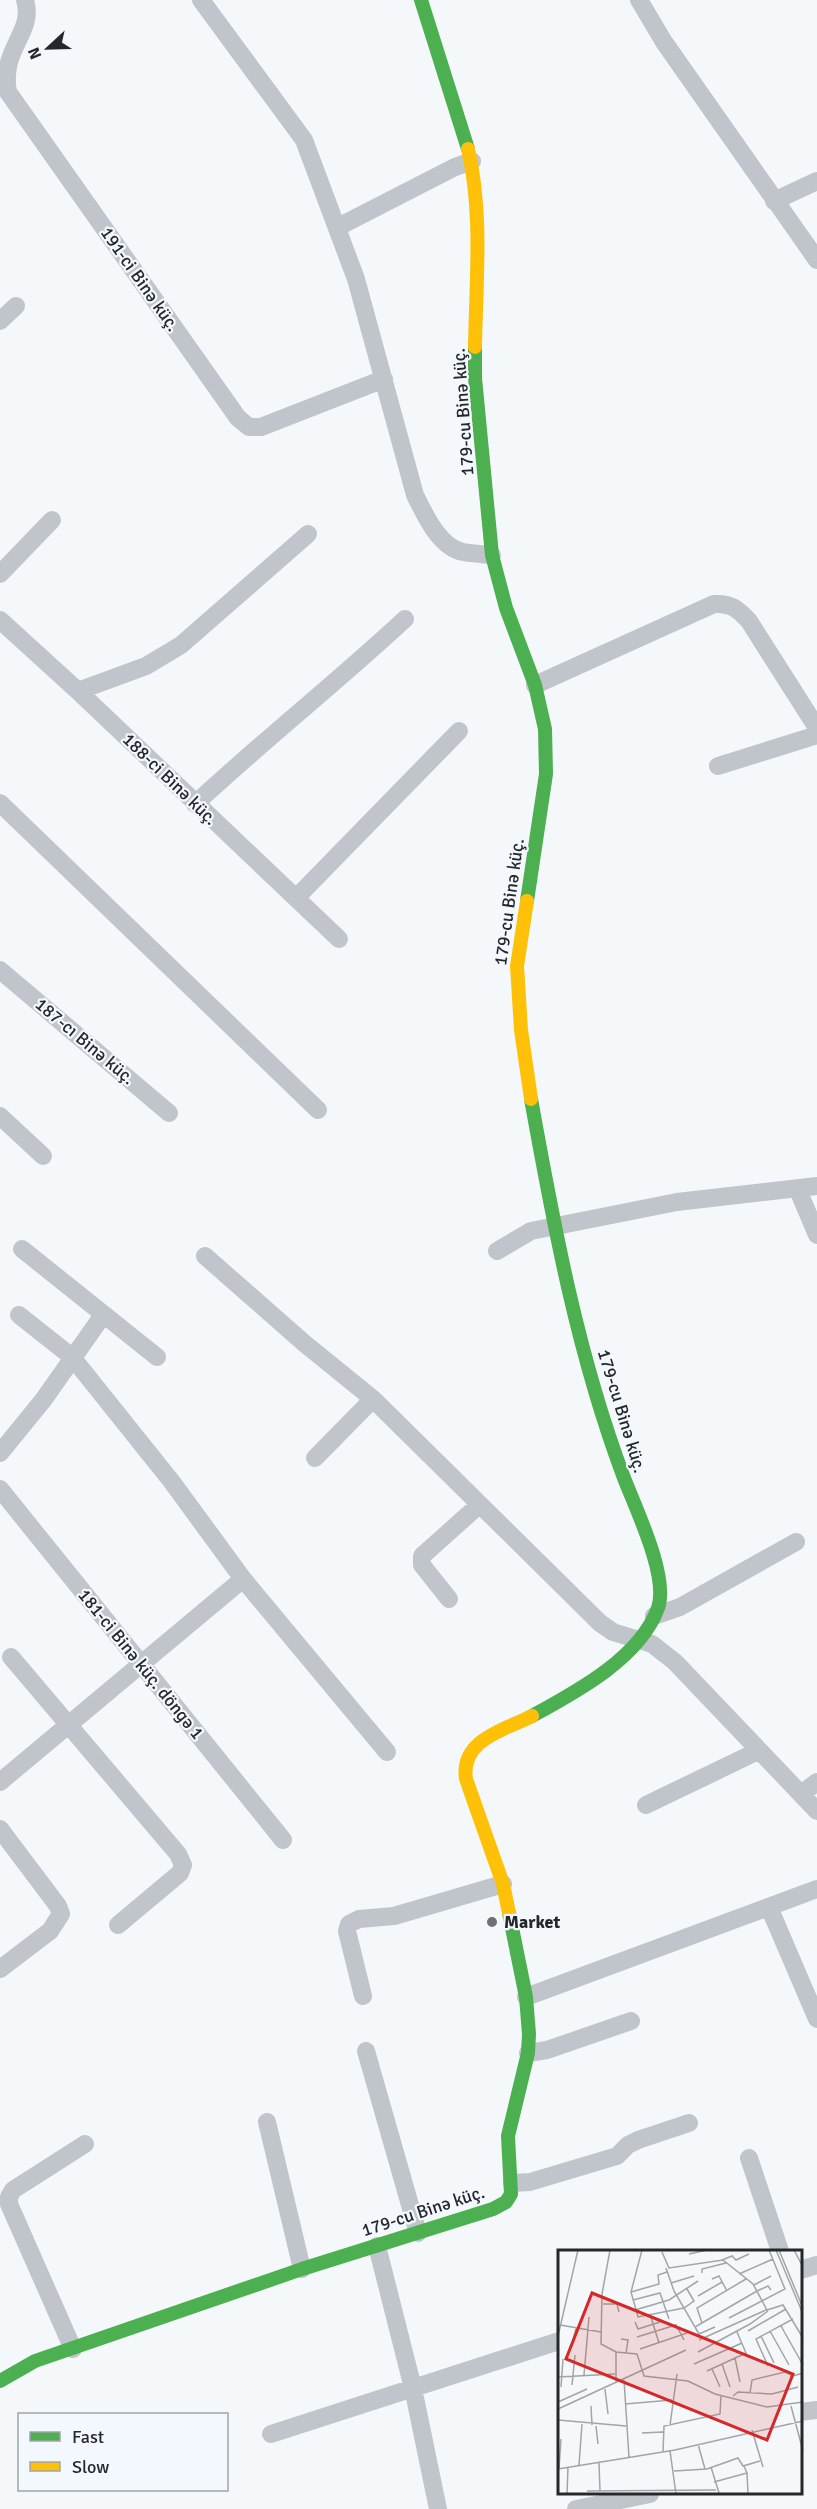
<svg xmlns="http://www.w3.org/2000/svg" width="817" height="2509" font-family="Signika,sans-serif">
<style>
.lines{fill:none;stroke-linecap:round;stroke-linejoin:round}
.street{stroke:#bfc5cb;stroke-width:18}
.fast{stroke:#4caf50;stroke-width:14}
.slow{stroke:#ffc107;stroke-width:14}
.poi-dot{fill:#6e7173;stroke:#f2f8fe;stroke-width:2}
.labels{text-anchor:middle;stroke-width:4.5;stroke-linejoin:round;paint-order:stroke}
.street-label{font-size:18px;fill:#25282a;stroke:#f2f8fe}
.poi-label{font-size:18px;font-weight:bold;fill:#25282a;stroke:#f2f8fe;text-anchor:start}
.inset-road{fill:none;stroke:#a2a5a7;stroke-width:1.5}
.view{fill:#d62828;fill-opacity:0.15;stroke:#d62828;stroke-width:3}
.inset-edge{fill:none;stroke:#25282a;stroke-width:3}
</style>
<rect width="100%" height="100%" fill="#f5f8fb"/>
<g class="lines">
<path class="street" d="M25,0C35,33 0,48 8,92L238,418L249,427H261L384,379
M201,0L304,140L356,279L415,495C425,515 439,547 463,552C473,554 483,554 492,555
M639,0L664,42L817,260
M774,201L817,181
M338,227L455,167L472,161
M0,321L16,306
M0,574L52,520
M0,620L78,691L339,939
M535,685L714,604C731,603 738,609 749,621L817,728
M78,691L146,666L181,645L308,534
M718,766L817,735
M0,803L318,1110
M195,804C264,740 336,683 405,619
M296,898L459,731
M0,970L169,1113
M0,1116L43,1156
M798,1190L817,1235
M22,1249L157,1357
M497,1251L531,1231L677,1202L817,1186
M205,1256L304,1343L373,1399L600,1623L613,1632L652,1644L675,1662L817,1811
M19,1315L72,1357L172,1482L243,1579L387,1752
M0,1453L44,1399L103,1315
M315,1458L373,1399
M0,1489L283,1840
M449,1599L422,1565V1556L479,1505
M654,1616L680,1607L796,1542
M11,1657L178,1854L183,1865L180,1873L118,1925
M0,1782L243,1579
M801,1794L817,1782
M646,1805L758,1751
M0,1829L58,1906L61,1914L50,1931L0,1969
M769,1907L817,2019
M363,1996L347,1931L349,1924L359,1919L394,1916L503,1884
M526,1997L817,1889
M366,2051L418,2233
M528,2053L547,2050L631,2021
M267,2122L302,2269
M749,2158L780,2251
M512,2183L530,2182L617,2156L628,2145L638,2140L689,2123
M377,2246L413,2388L438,2509
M800,2270L817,2265
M73,2349L9,2204V2197L13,2190L85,2144
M800,2412L817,2410
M271,2434L559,2341
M576,2509L650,2494"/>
<path class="fast" d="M421,0L468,149
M475,347V378L492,555L506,608L535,685L545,729L546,774L527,901
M531,1099C554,1227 578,1356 624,1478C636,1509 669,1577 658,1608C640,1658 576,1692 532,1716
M0,2381L35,2361L302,2269L493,2209L506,2202L511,2194L508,2136L528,2053L529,2034L526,1997L509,1913"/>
<path class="slow" d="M468,149C483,213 476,281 475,347
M527,901L517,966L521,1030L531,1099
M509,1913L503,1884L466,1779C460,1740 504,1730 532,1716"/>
</g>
<circle class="poi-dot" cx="492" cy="1922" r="6"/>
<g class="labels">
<g class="street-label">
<text transform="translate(140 279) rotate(55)" y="6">191-ci Binə küç.</text>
<text transform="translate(463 412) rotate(-94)" y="6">179-cu Binə küç.</text>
<text transform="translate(170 779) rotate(44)" y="6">188-ci Binə küç.</text>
<text transform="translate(509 902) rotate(-82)" y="6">179-cu Binə küç.</text>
<text transform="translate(85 1041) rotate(40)" y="6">187-cı Binə küç.</text>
<text transform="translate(622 1411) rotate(73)" y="6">179-cu Binə küç.</text>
<text transform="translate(141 1664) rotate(51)" y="6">181-ci Binə küç. döngə 1</text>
<text transform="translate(423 2211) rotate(-18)" y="6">179-cu Binə küç.</text>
</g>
<g class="poi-label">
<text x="504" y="1928">Market</text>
</g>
</g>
<g transform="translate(558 2250)">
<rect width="244" height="244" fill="#f5f8fb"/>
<path class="inset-road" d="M52,0L44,44L43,94L58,102L79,104L86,126L130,131L157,144L209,157L245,152M80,0H111M84,0L73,42L80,67L126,58L136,51L129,39M218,0L245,64M221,0L245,58M236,0L245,17M104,2L111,18L165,10L195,34L209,60L225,55L245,88M131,4L149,0M164,10L174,6L178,10L191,4M108,18L116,41L141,84L157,77M144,23V19L168,13M181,24L215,9M154,29L161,26L169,41M113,33L136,26M196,35L213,26M73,42L101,34L100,25L109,22M140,46L164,32M75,50L102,43L111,69M45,54H59L61,62M77,60L111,50L140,31M92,64L101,93M171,68L227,39L211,0M77,72L80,79L102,72M144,73L139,58L188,29M2,75L43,82M223,76L245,115M137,77L199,41L210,36L213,40M190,81L228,59M212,81L231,115M0,86L20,0M203,86L216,113M79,87L118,75L126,90M63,89L70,90L68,104M141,90L208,60M14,96L18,78M82,99L129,83M58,102V133M140,102L192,74L210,61M177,108L182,132M136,114L184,93M164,114L172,137M210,116L198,89L235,69M154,119L162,137M149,121L188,103L179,82M26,125L31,67M0,127L57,124M66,130L71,207M14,135L17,105M3,137L5,109M47,139L50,164M192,143L194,130L227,122L235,126L245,123M175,146L180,142L214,144L240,137M0,152L29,139M67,154L114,150M33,156L34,175M233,156L245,201M0,159L128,100M0,170L68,176M112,175L119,124M38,176L40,194M194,180L205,217M84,183L105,182M140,194L147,219M112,201L118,244M105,202L106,176L162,164L163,145M41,213L42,241M21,215L24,174M153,217L161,243M1,218L3,189M0,219L117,200L245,171M116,221L149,219L180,208L185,216L202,211M189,223L190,244M156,232L189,223L186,216M29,241L158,240M9,244L10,217"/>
<path class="view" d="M34,43L235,124L209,190L8,109Z"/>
<rect width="244" height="244" class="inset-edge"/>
</g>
<rect x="18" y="2413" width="210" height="78" fill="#f2f8fe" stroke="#a0a5a9" stroke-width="1.5"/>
<rect x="30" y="2432" width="30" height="9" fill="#4caf50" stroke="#a0a5a9" stroke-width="1.5"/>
<text x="72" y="2443" font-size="18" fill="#25282a">Fast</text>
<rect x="30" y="2462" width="30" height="9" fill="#ffc107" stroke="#a0a5a9" stroke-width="1.5"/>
<text x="72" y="2473" font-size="18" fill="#25282a">Slow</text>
<g transform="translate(48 48) rotate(248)" stroke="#f2f8fe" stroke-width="4.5" paint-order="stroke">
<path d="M0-4.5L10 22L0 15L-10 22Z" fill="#25282a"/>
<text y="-9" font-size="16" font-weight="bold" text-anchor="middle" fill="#25282a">N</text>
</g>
</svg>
